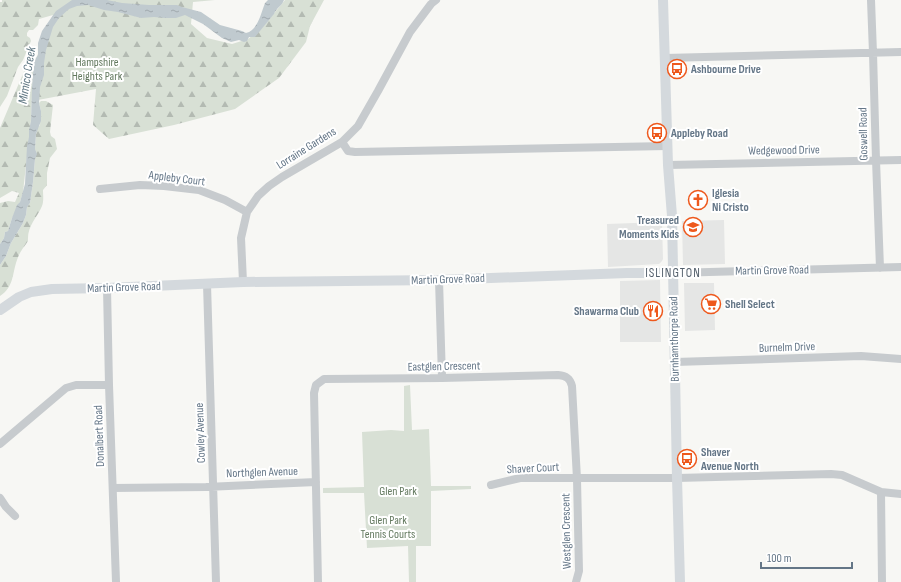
<svg xmlns="http://www.w3.org/2000/svg" width="901" height="582" font-family="'Sofia Sans Condensed',sans-serif">
<style>
.built{fill:#e5e6e5}
.green{fill:#d8e0d5}
.forest{fill:url(#forest-firs)}
.water{fill:url(#water-ripples)}
.lines{fill:none;stroke-linecap:round;stroke-linejoin:round}
.minor{stroke:#c7cbce;stroke-width:8}
.major{stroke:#d4d9dd;stroke-width:10}
.labels{text-anchor:middle;stroke-width:4;stroke-linejoin:round;paint-order:stroke}
.park-label{font-size:12px;fill:#63795f;stroke:#fff}
.poi-label{font-size:12px;font-weight:bold;fill:#647687;stroke:#fff;text-anchor:start}
.street-label{font-size:12px;fill:#647687;stroke:#fff}
.water-label{font-size:13px;font-style:italic;fill:#607783;stroke:#fff}
.neighbourhood-label{font-size:13px;letter-spacing:1px;fill:#535f6b;stroke:#fff}
</style>
<defs>
<pattern id="forest-firs" width="22" height="20" patternUnits="userSpaceOnUse"><rect width="22" height="20" fill="#d8e0d5"/><path d="M5 1l3.5 6h-7zM16 11l3.5 6h-7z" fill="#b3bab2"/></pattern>
<pattern id="water-ripples" width="26" height="14" patternUnits="userSpaceOnUse"><rect width="26" height="14" fill="#c0cacf"/><path d="M2 4q2-2 4 0t4 0M15 11q2-2 4 0t4 0" fill="none" stroke="#a0a9ae"/></pattern>
</defs>
<rect width="100%" height="100%" fill="#f7f7f4"/>
<path class="built" d="M724,220L725,264L683,265L682,221Z
M662,222L663,259L662,261L659,264L608,267L607,224Z
M660,280L661,342H620V281Z
M684,283H714L715,330L685,331Z"/>
<path class="green" d="M410,385L412,430L429,429L431,486H471V489L431,491V546H416V582H409L408,546L367,548L364,493H323V488L364,487L362,432L391,430L404,431V386Z"/>
<path class="forest" d="M2,0H215L193,2L191,24L207,38L232,44L248,39L261,29L285,0H324L310,26L306,42L279,78L235,109L174,125L109,139L93,125L96,89L38,100L35,82L39,44L53,15L39,19L38,25L33,30H29L27,33V36L30,38L31,41L23,60L18,67L7,96L0,107V2H2Z
M31,66L33,69L31,120L23,192L20,202L12,218L8,231L5,232L4,238L0,244V203L8,201L15,202L19,193L12,191L0,198V128L25,69Z
M41,101H46L53,105L50,132L51,136L55,139L57,149L50,158L47,173V185L43,190C43,194 44,201 42,206C37,218 27,226 28,241C24,247 19,253 17,260C12,274 14,287 0,296V265L6,256L11,243L23,223L26,215L27,207L30,203L33,182L35,159L36,154L35,149L36,134L37,129L40,125L41,111L39,103Z"/>
<path class="water" d="M72,0H107L122,3L149,5H177L182,7L201,12L220,25L242,31L246,33C258,30 261,13 265,3L268,0H284C282,6 276,8 274,14L255,37H249L247,41L244,42L239,40L231,42L222,38L203,24L185,15L176,18H165L154,17L141,18L118,12L104,10L88,5L77,6L69,9L59,18L53,27L46,50L44,63V75L40,87L39,103L41,111V121L36,134L35,149L37,154L35,159L33,182L30,203L27,207L26,215L23,223L11,243L6,256L0,265V244L4,238L5,232L8,231L12,218L17,205L20,202L25,184L27,146L29,137V130L31,121L32,87L34,61L38,55V43L42,31L56,11Z"/>
<g class="lines">
<path class="minor" d="M871,0L873,53L876,160L880,268
M665,58L901,52
M342,142L348,151L355,152L668,146
M668,165L901,160
M100,189L140,185L164,186L199,190L225,200L247,212
M673,273L901,267
M439,280L442,378
M243,282L241,238L247,212L258,196L269,186L282,177L342,142L358,126L378,91L410,32L431,4L436,0
M207,284L216,582
M107,288L109,385L116,582
M675,362L861,356L901,359
M0,444L66,388L76,385H109
M491,485L520,478H677L831,474L842,475L881,492L901,494
M113,488L206,487L316,482
M881,492L882,582
M0,498L6,507L15,516
M318,582L314,393L316,385L324,379L442,378L558,375C566,376 570,378 572,386L577,479L579,571L576,582"/>
<path class="major" d="M663,0L668,165L672,216L677,478L680,582
M0,310L19,297L31,292L52,289L107,288L243,282L439,280L627,273H673"/>
</g>
<defs>
<g id="bus-ring" transform="scale(1)"><circle r="9.5" fill="#fff" stroke="#ee591d" stroke-width="1.5"/><path d="M-5-6H5V4H4V6H2V4H-2V6H-4V4H-5ZM-3.5-4V0h7V-4ZM-3.5 1.2v1.5H-2V1.2ZM2 1.2v1.5H3.5V1.2Z" fill="#ee591d"/></g>
<g id="church-ring" transform="scale(1)"><circle r="9.5" fill="#fff" stroke="#ee591d" stroke-width="1.5"/><path d="M-1.2-6h2.4v3.5h3.3v2.4h-3.3V6h-2.4V-.1h-3.3v-2.4h3.3Z" fill="#ee591d"/></g>
<g id="school-ring" transform="scale(1)"><circle r="9.5" fill="#fff" stroke="#ee591d" stroke-width="1.5"/><path d="M0-5L7-2L0 1L-7-2ZM-4 1L0 2.5L4 1V4Q0 6-4 4Z" fill="#ee591d"/></g>
<g id="supermarket-ring" transform="scale(1)"><circle r="9.5" fill="#fff" stroke="#ee591d" stroke-width="1.5"/><path d="M-6-5.5h2.5l.6 2H6L4.5 2H-2.5L-4.4-4H-6ZM-1.5 3.2a1.3 1.3 0 1 0 .1 0ZM3 3.2a1.3 1.3 0 1 0 .1 0Z" fill="#ee591d"/></g>
<g id="restaurant-ring" transform="scale(1)"><circle r="9.5" fill="#fff" stroke="#ee591d" stroke-width="1.5"/><path d="M-5-6h1v4h1v-4h1v4h1v-4h1v5L-1.5 .5V6h-2V.5L-5-1ZM5-6V6H3V1.5H1.5Q1.5-4 5-6Z" fill="#ee591d"/></g>
</defs>
<g fill-rule="evenodd">
<use href="#bus-ring" x="677" y="69"/>
<use href="#bus-ring" x="657" y="133"/>
<use href="#church-ring" x="698" y="200"/>
<use href="#school-ring" x="693" y="227"/>
<use href="#supermarket-ring" x="711" y="304"/>
<use href="#restaurant-ring" x="653" y="311"/>
<use href="#bus-ring" x="687" y="459"/>
</g>
<g class="labels">
<g class="park-label">
<text x="97" y="66">Hampshire<tspan x="97" dy="14">Heights Park</tspan></text>
<text x="398" y="495">Glen Park</text>
<text x="388" y="524">Glen Park<tspan x="388" dy="14">Tennis Courts</tspan></text>
</g>
<g class="poi-label">
<text x="691" y="73">Ashbourne Drive</text>
<text x="671" y="137">Appleby Road</text>
<text x="712" y="197">Iglesia<tspan x="712" dy="14">Ni Cristo</tspan></text>
<text x="679" y="224" text-anchor="end">Treasured<tspan x="679" dy="14">Moments Kids</tspan></text>
<text x="725" y="308">Shell Select</text>
<text x="639" y="315" text-anchor="end">Shawarma Club</text>
<text x="701" y="456">Shaver<tspan x="701" dy="14">Avenue North</tspan></text>
</g>
<g class="street-label">
<text transform="translate(863 134) rotate(-91)" y="4">Goswell Road</text>
<text transform="translate(306 148) rotate(-32)" y="4">Lorraine Gardens</text>
<text transform="translate(784 150) rotate(-1)" y="4">Wedgewood Drive</text>
<text transform="translate(177 178) rotate(7)" y="4">Appleby Court</text>
<text transform="translate(772 270) rotate(-1)" y="4">Martin Grove Road</text>
<text transform="translate(448 279) rotate(-2)" y="4">Martin Grove Road</text>
<text transform="translate(124 287) rotate(-2)" y="4">Martin Grove Road</text>
<text transform="translate(674 339) rotate(-91)" y="4">Burnhamthorpe Road</text>
<text transform="translate(787 347) rotate(-2)" y="4">Burnelm Drive</text>
<text transform="translate(444 366) rotate(-1)" y="4">Eastglen Crescent</text>
<text transform="translate(200 433) rotate(-92)" y="4">Cowley Avenue</text>
<text transform="translate(99 436) rotate(-92)" y="4">Donalbert Road</text>
<text transform="translate(533 468) rotate(-3)" y="4">Shaver Court</text>
<text transform="translate(262 472) rotate(-2)" y="4">Northglen Avenue</text>
<text transform="translate(566 531) rotate(-91)" y="4">Westglen Crescent</text>
</g>
<g class="water-label">
<text transform="translate(26 75) rotate(-81)" y="5">Mimico Creek</text>
</g>
<g class="neighbourhood-label">
<text x="673" y="277">ISLINGTON</text>
</g>
</g>
<path d="M761 562v6h91v-6" fill="none" stroke="#647687" stroke-width="2"/>
<text x="767" y="562" font-size="12" fill="#647687" stroke="#ffffff" stroke-width="3" paint-order="stroke">100 m</text>
</svg>
